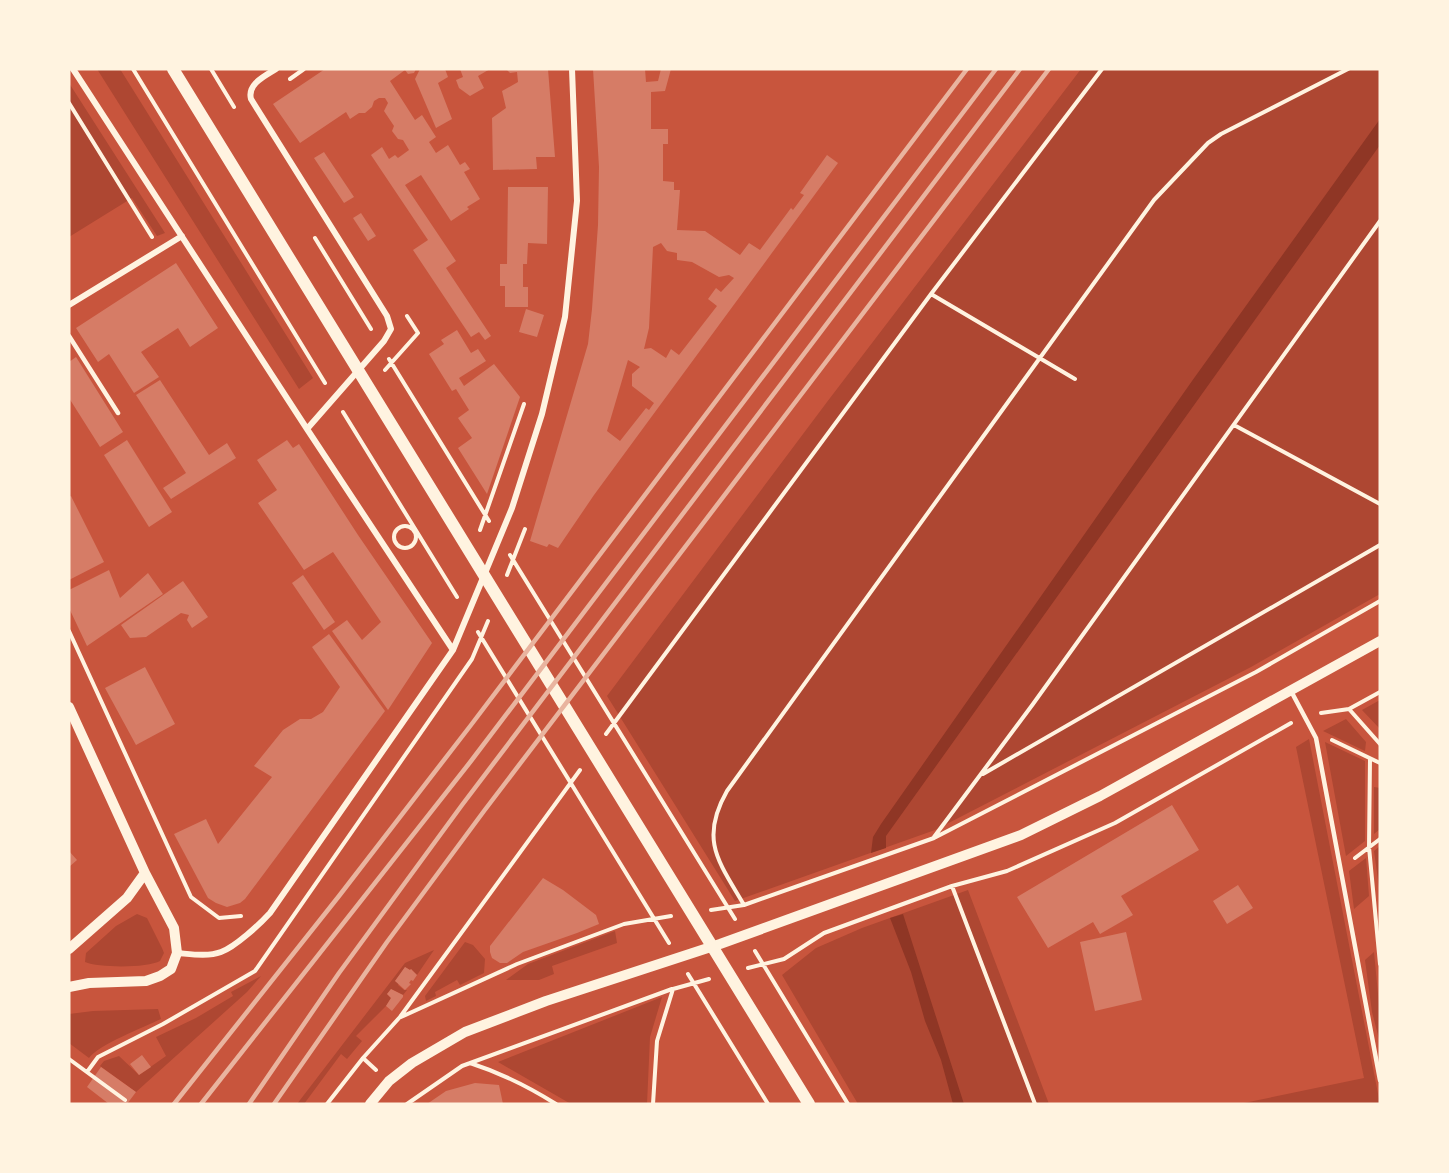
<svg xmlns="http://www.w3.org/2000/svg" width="1449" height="1173" font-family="'Noto Serif',serif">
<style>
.green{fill:#ae4732}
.water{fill:#8f3625}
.building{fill:#d67c66;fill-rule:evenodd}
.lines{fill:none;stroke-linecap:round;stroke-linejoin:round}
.path{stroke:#fff3e0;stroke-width:4}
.service{stroke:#fff3e0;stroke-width:4.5}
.minor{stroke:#fff3e0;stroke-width:6}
.tertiary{stroke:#fff3e0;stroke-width:10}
.secondary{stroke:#fff3e0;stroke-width:12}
.rail{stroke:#e9b49f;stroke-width:4.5}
</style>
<rect width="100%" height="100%" fill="#c8553d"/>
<path class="green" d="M97,69H120L313,378L299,389Z
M1081,69H1380V594L1251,667L935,830L735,901L607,696L827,402Z
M69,83L165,233L157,236L132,198L69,237Z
M1380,700V729L1362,710Z
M1346,719L1366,742L1365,751L1323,731Z
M1309,739L1380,1104H1239L1364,1078L1296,747Z
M1325,742L1365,761V841L1346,856Z
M1374,787L1380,788V829L1374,834Z
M1380,846V886L1379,887L1374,851Z
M1366,858L1369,896L1354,909L1349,871Z
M968,890L1049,1104H858L782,975L816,948L862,928Z
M137,914L147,918L162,948L164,953L160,961C148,968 99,968 85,962L86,953L116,926Z
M615,931L617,943L552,966L554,974L539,980H506L528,964Z
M465,942L473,945L485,959L484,973L460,985L457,980L435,992L436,996L426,1001L425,996Z
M434,950L417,975L411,969L410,970L405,967L395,981L399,983L398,985L404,990H407L403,995L391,989L387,994L391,998L386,1006L356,1036L362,1041L347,1059L341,1054L304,1104H297L405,963Z
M1374,952L1380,1015L1379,1039L1372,1012L1365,960Z
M261,976L247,992L136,1092L100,1066L104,1061L119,1056L139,1075L166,1056L156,1037L196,1018L233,996L231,992Z
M662,997L650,1037L647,1104H571L498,1062Z
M158,1009L161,1019C144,1027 98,1045 89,1058L69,1043V1014L93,1011Z"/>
<path class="water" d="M1380,119V145L886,836V848L871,853L873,837L881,824L1192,381Z
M903,914L964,1104H953L941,1060L925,1021L911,972L890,918Z"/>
<path class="building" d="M325,69H416L414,73L408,74L405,70L390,81L415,120L422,115L436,137L429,142L436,153L448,145L460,165L465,162L470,169L464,172L480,199L467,207L469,209L451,221L421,175L405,185L456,261L446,268L491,336L485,340L479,332L471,337L413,250L428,240L371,155L382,147L389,159L395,155L398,158L409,150L403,140L398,139L392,131L394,126L384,111L388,103L385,98H379L374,101L372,107L365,113H359L350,119L346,112L300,143L273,104Z
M420,69H445L448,77L438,83L452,119L436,128L415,79Z
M460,69H490L478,76L484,88L470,96L459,88L456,80L463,77Z
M506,69H548L555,157H536L537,169L493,170L492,118L506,108L502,91L518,82L517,72L510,73Z
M593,69H645L646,82L658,81L661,69H671L665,91L651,92V129H668V144H663V181L674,182V190H680L677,230L705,231L740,255L749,243L760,250L791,208L793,210L804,195L800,193L827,155L838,163L594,495L558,548L549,544L547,547L530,541L588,344L592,309L598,225L599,167ZM661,243L667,251L677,253V260L692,262L719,277L729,275L734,278L721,292L716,288L708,299L717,306L679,355L671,349L666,358L651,348L644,349L649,328L653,247ZM628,360L640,367L632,374V386L654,403L649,410L646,408L620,441L607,431Z
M324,152L354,197L344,203L314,158Z
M508,187H548L547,244L528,243L527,264H523V287H528V307H505V286H500V264H507Z
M361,213L376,236L368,241L353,218Z
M176,263L218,328L190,347L178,328L141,352L159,377L134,393L109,354L98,362L76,328Z
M526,309L544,315L537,337L519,332Z
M457,330L471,353L478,349L486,361L459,378L464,386L494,364L520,397L487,494L458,448L472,438L458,418L469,410L456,389L452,391L429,354L444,344L441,340Z
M76,357L123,432L100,447L69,398V362Z
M160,380L209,455L227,443L236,458L171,499L163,488L186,473L136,395Z
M127,440L172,512L149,527L104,455Z
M287,440L293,448L299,444L358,535L432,643L388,710L332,631L347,620L362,640L381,622L333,552L304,570L258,503L277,490L257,460Z
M71,496L104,562L69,580V497Z
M109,570L120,598L148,573L163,594L87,646L69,608V590Z
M303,575L335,622L324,630L292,583Z
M183,581L208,617L192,628L187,620L189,615L181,613L146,637L130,638L121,625Z
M329,634L385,711L245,899L240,903L227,907L216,903L208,898L174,834L206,819L218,844L272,777L254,766L283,730L300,719H311L323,712L340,687L312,647Z
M145,667L175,724L136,745L105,688Z
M1172,805L1199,850L1121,896L1133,915L1100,934L1093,922L1048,948L1017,897Z
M69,851L77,860L69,867Z
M543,878L563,890L596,915L599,924L577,933L523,952L507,963H500L492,958L490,952V946Z
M1238,885L1253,908L1227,924L1213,901Z
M1126,932L1142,1000L1095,1011L1080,942Z
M405,967L410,970L411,969L417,975L413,981L411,980L409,983L411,984L405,990L395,981Z
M391,989L403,995V997L392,1011L386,1006L391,998L387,994Z
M142,1055L151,1067L139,1075L130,1064Z
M101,1067L136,1092L127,1104H109L87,1087Z
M475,1083L499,1085L503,1104H427L446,1091Z"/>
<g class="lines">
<path class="path" d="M133,69L325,383
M211,69L234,107
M290,79L304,69
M69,103L152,237
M315,238L371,329
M931,294L1075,379
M389,359L489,521
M385,370L418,333L407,316
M343,412L457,597
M1234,425L1380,504
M394 537a11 11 0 1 1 22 0a11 11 0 1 1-22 0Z
M480,530L524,404
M510,555L735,919
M507,575L525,529
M69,631L191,897L219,918L241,916
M478,632L669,943
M1349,709L1380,744
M1321,713L1349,709L1380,692
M606,734L931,294L1102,69
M1332,740L1380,763
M1370,759L1369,847L1380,964
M983,774L1380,545
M934,837L1033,704L1380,221
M1355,858L1380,839
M952,886L1035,1104
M744,905C719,862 699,840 727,791L1154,200L1208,143L1221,134L1348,69
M711,910L744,905L934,838L1256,672L1380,601
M755,951L848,1104
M748,968L784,959L824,933L952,886L1007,871L1115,823L1291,723
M688,974L768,1104
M401,1017L517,964L624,924L671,916
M363,1058L376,1070
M69,1059L125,1100
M470,1063C501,1073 529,1087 556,1104
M87,1072L98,1057L163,1024L255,971L472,659L488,621
M327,1104L363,1058L400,1017L580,770
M407,1104L462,1066L672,989
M653,1104L657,1041L673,989L709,979"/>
<path class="service" d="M69,336L118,413
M1291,691L1316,738L1380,1080"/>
<path class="minor" d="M73,69L307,429L453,650
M276,69C265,76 247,84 251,99L387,316L391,329L384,341L307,429
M69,305L182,236
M177,953C190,954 208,957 221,952C235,947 260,924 270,913L453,650L512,508L542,414L565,317L577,201L572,69"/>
<path class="tertiary" d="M69,707L145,873L174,928L177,953L171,969L160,976L146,981L89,983L69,987
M69,949L127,898L145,873
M370,1104L389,1081L412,1063L465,1032L546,1001L720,944L1021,835L1100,796L1380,641"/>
<path class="secondary" d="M173,69L809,1104"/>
<path class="rail" d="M174,1104L339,896L471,725L967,69
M201,1104L471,761L996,69
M249,1104L339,973L462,805L1020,69
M274,1104L387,942L484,811L1049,69"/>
</g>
<rect width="1449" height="1173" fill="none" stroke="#fff3e0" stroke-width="141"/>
</svg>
